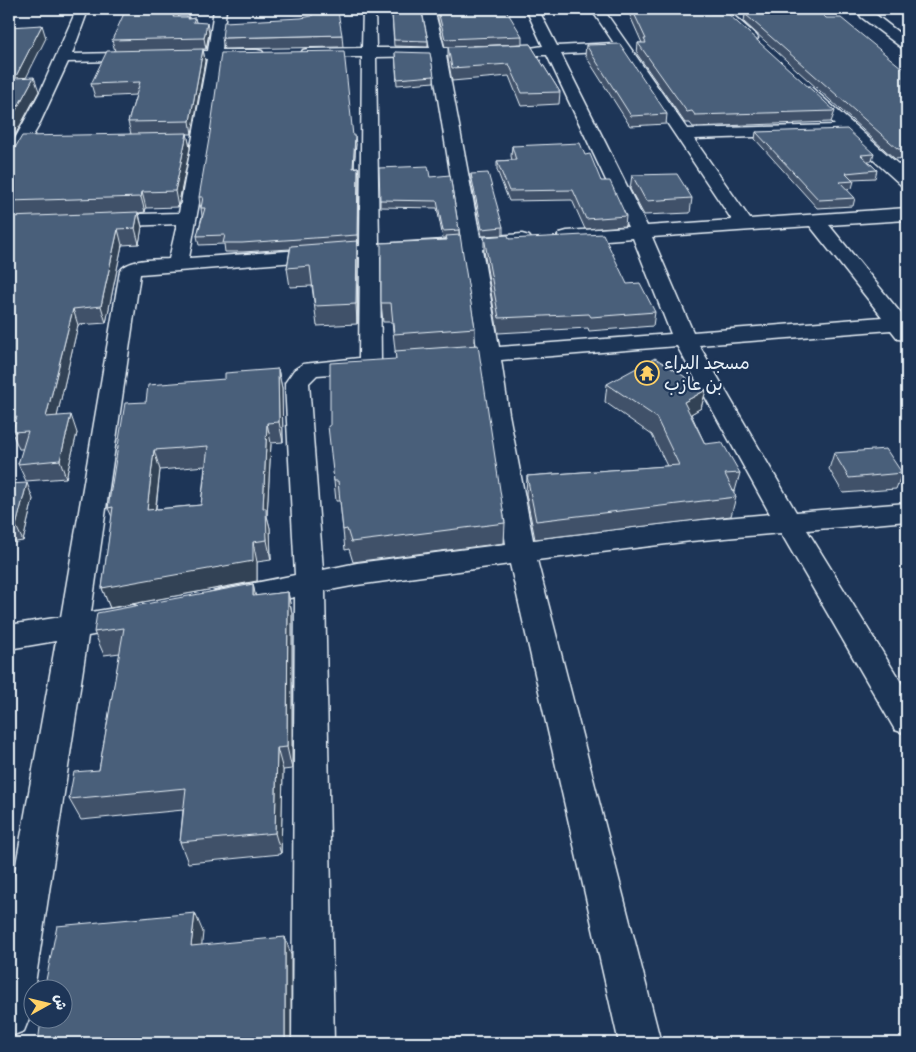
<svg xmlns="http://www.w3.org/2000/svg" width="916" height="1052" font-family="Dekko,'Playpen Sans Arabic',sans-serif">
<style>
.lines{fill:none;stroke-linecap:round;stroke-linejoin:round}
.street-casing{stroke:#e8f1f8;stroke-width:3}
.street{fill:#1d3557;fill-rule:evenodd}
.wall{fill:#3f5169;stroke:#e8f1f8;fill-rule:evenodd}
.shaded-wall{fill:#334255;stroke:#e8f1f8}
.building{fill:#495e7a;stroke:#e8f1f8;fill-rule:evenodd}
.labels{text-anchor:middle;stroke-width:4.5;stroke-linejoin:round;paint-order:stroke}
.poi-label{font-size:18px;fill:#e8f1f8;stroke:#1d3557;text-anchor:start}
</style>
<rect width="100%" height="100%" fill="#1d3557"/>
<filter id="ink" filterUnits="userSpaceOnUse"><feTurbulence type="fractalNoise" baseFrequency=".02" numOctaves="2"/><feDisplacementMap in="SourceGraphic" scale="10" xChannelSelector="R" yChannelSelector="G"/><feConvolveMatrix kernelMatrix="1 2 1 2 8 2 1 2 1" color-interpolation-filters="sRGB"/></filter>
<g filter="url(#ink)">
<g class="lines">
<g class="street-casing">
<path id="street" d="M81,9L87,13L72,54L208,51L214,9H226L222,50H257L262,51L264,54L262,57L257,58L221,59L211,137L189,258L360,246L362,57H308L303,56L301,53L303,50L308,49L362,48L363,9H375L376,48H430L422,9H434L444,48H455L462,52L460,55L446,56L480,237L522,234L529,236L532,240L529,244L482,249L499,347L671,334L633,238L567,243L560,241L557,237L560,233L567,231L628,227L547,55H535L528,51L530,48L543,46L526,9H538L557,46L614,43L591,9H603L687,129L835,125L801,93L798,90L801,87H811L907,172V186L901,185L845,134L694,139L750,219L907,208V220L829,225L903,316H907V340L898,339L891,330L699,345L796,512L907,503V521L807,530L907,692V734L895,730L781,533L691,541L537,560L661,1043H619L510,564L357,585L325,591L334,1043H292L295,597L220,612L210,609L205,601L210,593L220,590L295,575L285,383L294,370L303,364L359,358L360,257L140,274L91,612L133,605L144,609L148,617L144,625L88,636L30,1016L24,1031L9,1037V904L56,641L9,649V625L61,617L120,271C129,258 155,260 169,259L177,224L103,227L96,225L94,221L96,217L103,215L179,213L207,59L68,62L38,127L15,167L9,168V150L41,90L75,13ZM619,51L732,220L647,226L561,54ZM431,56L461,239L379,244L376,57ZM810,226L882,317L693,332L652,237ZM462,250L477,348L433,353L430,358L433,363L441,365L479,362L506,544L357,563L323,570L309,383L317,375L370,371L378,369L381,364L380,256ZM677,346L770,514L691,521L533,540L509,414L501,360Z
M713,9H726L756,35L758,38L756,41H746Z
M866,10L871,11L907,39V49L902,48L861,17L860,14L861,11Z"/>
</g>
<use href="#street" class="street"/>
</g>
<path class="wall" d="M627,9H706L710,13L835,111L831,122L693,127L690,123H685L637,54L638,43H642Z
M438,11L522,36V44L472,46L530,44L560,92L559,104L521,106L509,76L452,81L448,59V47H445L438,19Z
M392,14L428,41V47L394,46Z
M745,14L826,18L907,72V158L895,159L744,22Z
M179,15L178,17H189V19L195,18L196,22L209,33L206,49H203L205,61L192,134H187L190,148L178,207L146,208L145,212L139,213L142,227L139,244L122,245L106,323L78,325L57,416L77,433L66,478L26,481L18,464L23,449H19L13,435L9,436V153L131,134L128,122L136,95L95,97L91,84L115,51L112,40Z
M902,18H907V30L900,27Z
M342,35L343,47L224,49L222,38Z
M586,45L667,114L666,124L630,126L585,55Z
M395,52L434,76V82L397,85Z
M756,132L874,154L872,161H868L877,170L875,178L852,179L854,181L852,188L846,189L855,198L853,206L817,208L755,139Z
M353,136L356,144L354,167H358L359,176L358,244H357L358,260L357,324L317,326L312,286L290,287L287,268L290,249L243,252H225L224,244L199,245L197,236L202,216L201,208V206H200L199,197Z
M512,146L585,155L601,181L626,216L625,226L585,229L572,200L509,201L497,170V161L512,160L511,156Z
M471,174L503,227V235L482,236L471,181Z
M632,175L692,198L690,213L644,215L630,189Z
M430,177L459,230V235L475,328V345L505,523L504,543L353,562L349,549L345,550L340,501H336L334,481L330,426L396,359L392,322H383L381,303L446,240V238H443L437,208L380,207V200Z
M484,237L509,239L627,284L655,312L653,326L589,331L588,328L498,333L484,251Z
M278,369L282,388L283,442L271,443L267,516L270,528L271,560L257,562V581L110,608L102,588L112,517L108,508L146,402L225,379ZM205,466L201,505L156,509L160,470Z
M607,384L706,390L701,408L691,414L705,444L740,473L735,491H733L736,497L731,516L535,539L526,494L527,476L667,466L652,435L605,402Z
M834,453L902,473L896,489L843,493L829,469Z
M9,484L33,499L23,541L9,543Z
M253,584L255,596L288,592L292,614V769L283,770L281,854L188,863L180,842L183,810L81,820L69,799L99,770L120,653L104,655L94,632Z"/>
<path class="shaded-wall" d="M176,9H178L179,15L175,28L173,17Z
M207,23L209,33L206,49L204,38Z
M42,25L46,38L19,92L15,78Z
M203,49L205,61L192,134L190,121Z
M34,77L39,91L9,146V123Z
M187,133L190,148L178,207L175,191Z
M355,136L356,144L353,176V168Z
M358,167L359,176L358,244L357,235Z
M142,192L146,208L145,212L141,197Z
M138,212L142,227L139,244L135,228Z
M118,229L122,245L106,323L101,306Z
M357,241L358,260L357,324L356,304Z
M73,309L78,325L53,434L46,417Z
M278,369L282,388L283,442L279,422Z
M706,390L701,408L681,420L684,402Z
M71,415L77,433L66,478L60,460Z
M267,423L271,443L267,516L270,528L271,560L267,540L263,508Z
M154,450L160,470L153,530L147,510Z
M27,483L33,499L23,541L16,526Z
M253,542L257,562V581L110,608L102,588Z
M253,584L258,607L253,596Z
M288,592L292,614V769L287,747Z
M277,748L283,770L281,854L275,833Z
M9,864L13,870L9,895Z
M195,913L203,932L200,963L191,946Z
M285,937L291,955V1043H285Z"/>
<path class="building" d="M126,9H176L173,17H189L188,19L195,18L193,22L207,23L204,38L112,40Z
M632,9H706L710,13H727L835,111L695,115L692,111L687,112L638,43H646L644,39H646Z
M506,10L522,36L445,39L438,11Z
M338,12L342,35L222,38L224,22L301,18L312,16V13Z
M422,13L428,41L394,40L392,14Z
M821,13L826,18H841L907,72V149H898L745,14Z
M42,25L15,78L34,77L9,123V27Z
M530,44L560,92L522,93L509,64L452,68L448,47Z
M620,44L667,114L631,116L586,45Z
M203,49L190,121L128,122L140,82L91,84L107,51Z
M344,51L353,136H355L353,168L358,167L357,235L242,243H223L225,235L197,236L205,208H201L203,197H199L210,133L221,53Z
M395,52L430,53L434,76L397,79Z
M847,129L874,154L861,155L877,170L846,173L854,181L840,182L855,198L819,200L756,132Z
M187,133L175,191L142,192L141,197L9,201V153H12L22,136Z
M580,143L585,155L590,154L601,181H610L626,216L586,219L573,190L509,191L497,161L516,160L512,146Z
M428,166L430,177L450,175L459,230L443,231L437,201L380,200L379,168Z
M488,173L503,227L482,229L471,174Z
M677,174L692,198L646,201L632,175Z
M138,212L135,228L118,229L101,306L73,309L46,417L71,415L60,460L18,464L28,431L12,432L17,417L9,418V217Z
M603,234L627,284L640,283L655,312L591,317L589,314L499,318L484,237L508,235L509,239Z
M460,235L475,328L394,334L391,303H381V243L447,240L446,236Z
M357,241L356,304L315,306L310,266L287,268L291,246Z
M478,345L505,523L351,542L347,529L343,530L338,481H334L328,426H330V363L396,359L395,351Z
M655,358L706,390L684,402L705,444L722,442L740,473L725,474L736,497L536,521L527,476L679,465L656,417L607,384Z
M278,369L279,422L267,423L263,508H266L267,540L253,542V561L102,588L113,507L108,508L125,403L146,402L148,385L225,379V373ZM208,446L201,505L147,510L154,450Z
M886,449L902,473L849,478L834,453Z
M27,483L16,526H9V484Z
M253,584V596L288,592L287,747L277,748L275,833L180,842L186,788L69,799L74,772L99,770L124,628L94,632L97,613Z
M195,913L191,946L285,937V1043H38L41,1020H62V990H44L57,926Z"/>
</g>
<defs>
<g id="temple-ring" transform="scale(1.25)"><circle r="9.5" fill="#1d3557" stroke="#ffd166" stroke-width="1.5"/><path d="M0-6L5-2H3V0L6.5 2.5H4V6H1.5V3h-3V6H-4V2.5H-6.5L-3 0V-2H-5Z" fill="#ffd166"/></g>
</defs>
<g fill-rule="evenodd">
<use href="#temple-ring" x="647" y="373"/>
</g>
<g class="labels">
<g class="poi-label">
<text x="664" y="369">مسجد البراء<tspan x="664" dy="21">بن عازب</tspan></text>
</g>
</g>
<rect width="916" height="1052" fill="none" stroke="#1d3557" stroke-width="30"/>
<rect x="15" y="15" width="886" height="1022" fill="none" stroke="#e8f1f8" stroke-width="2" filter="url(#ink)"/>
<g transform="translate(48 1004) rotate(82)"><circle r="24" fill="#1d3557" stroke="#6e8097"/>
<path d="M0-4L9 19L0 12L-9 19Z" fill="#ffd166"/>
<text y="-8" font-size="14" font-weight="bold" text-anchor="middle" fill="#e8f1f8">ش</text>
</g>
</svg>
